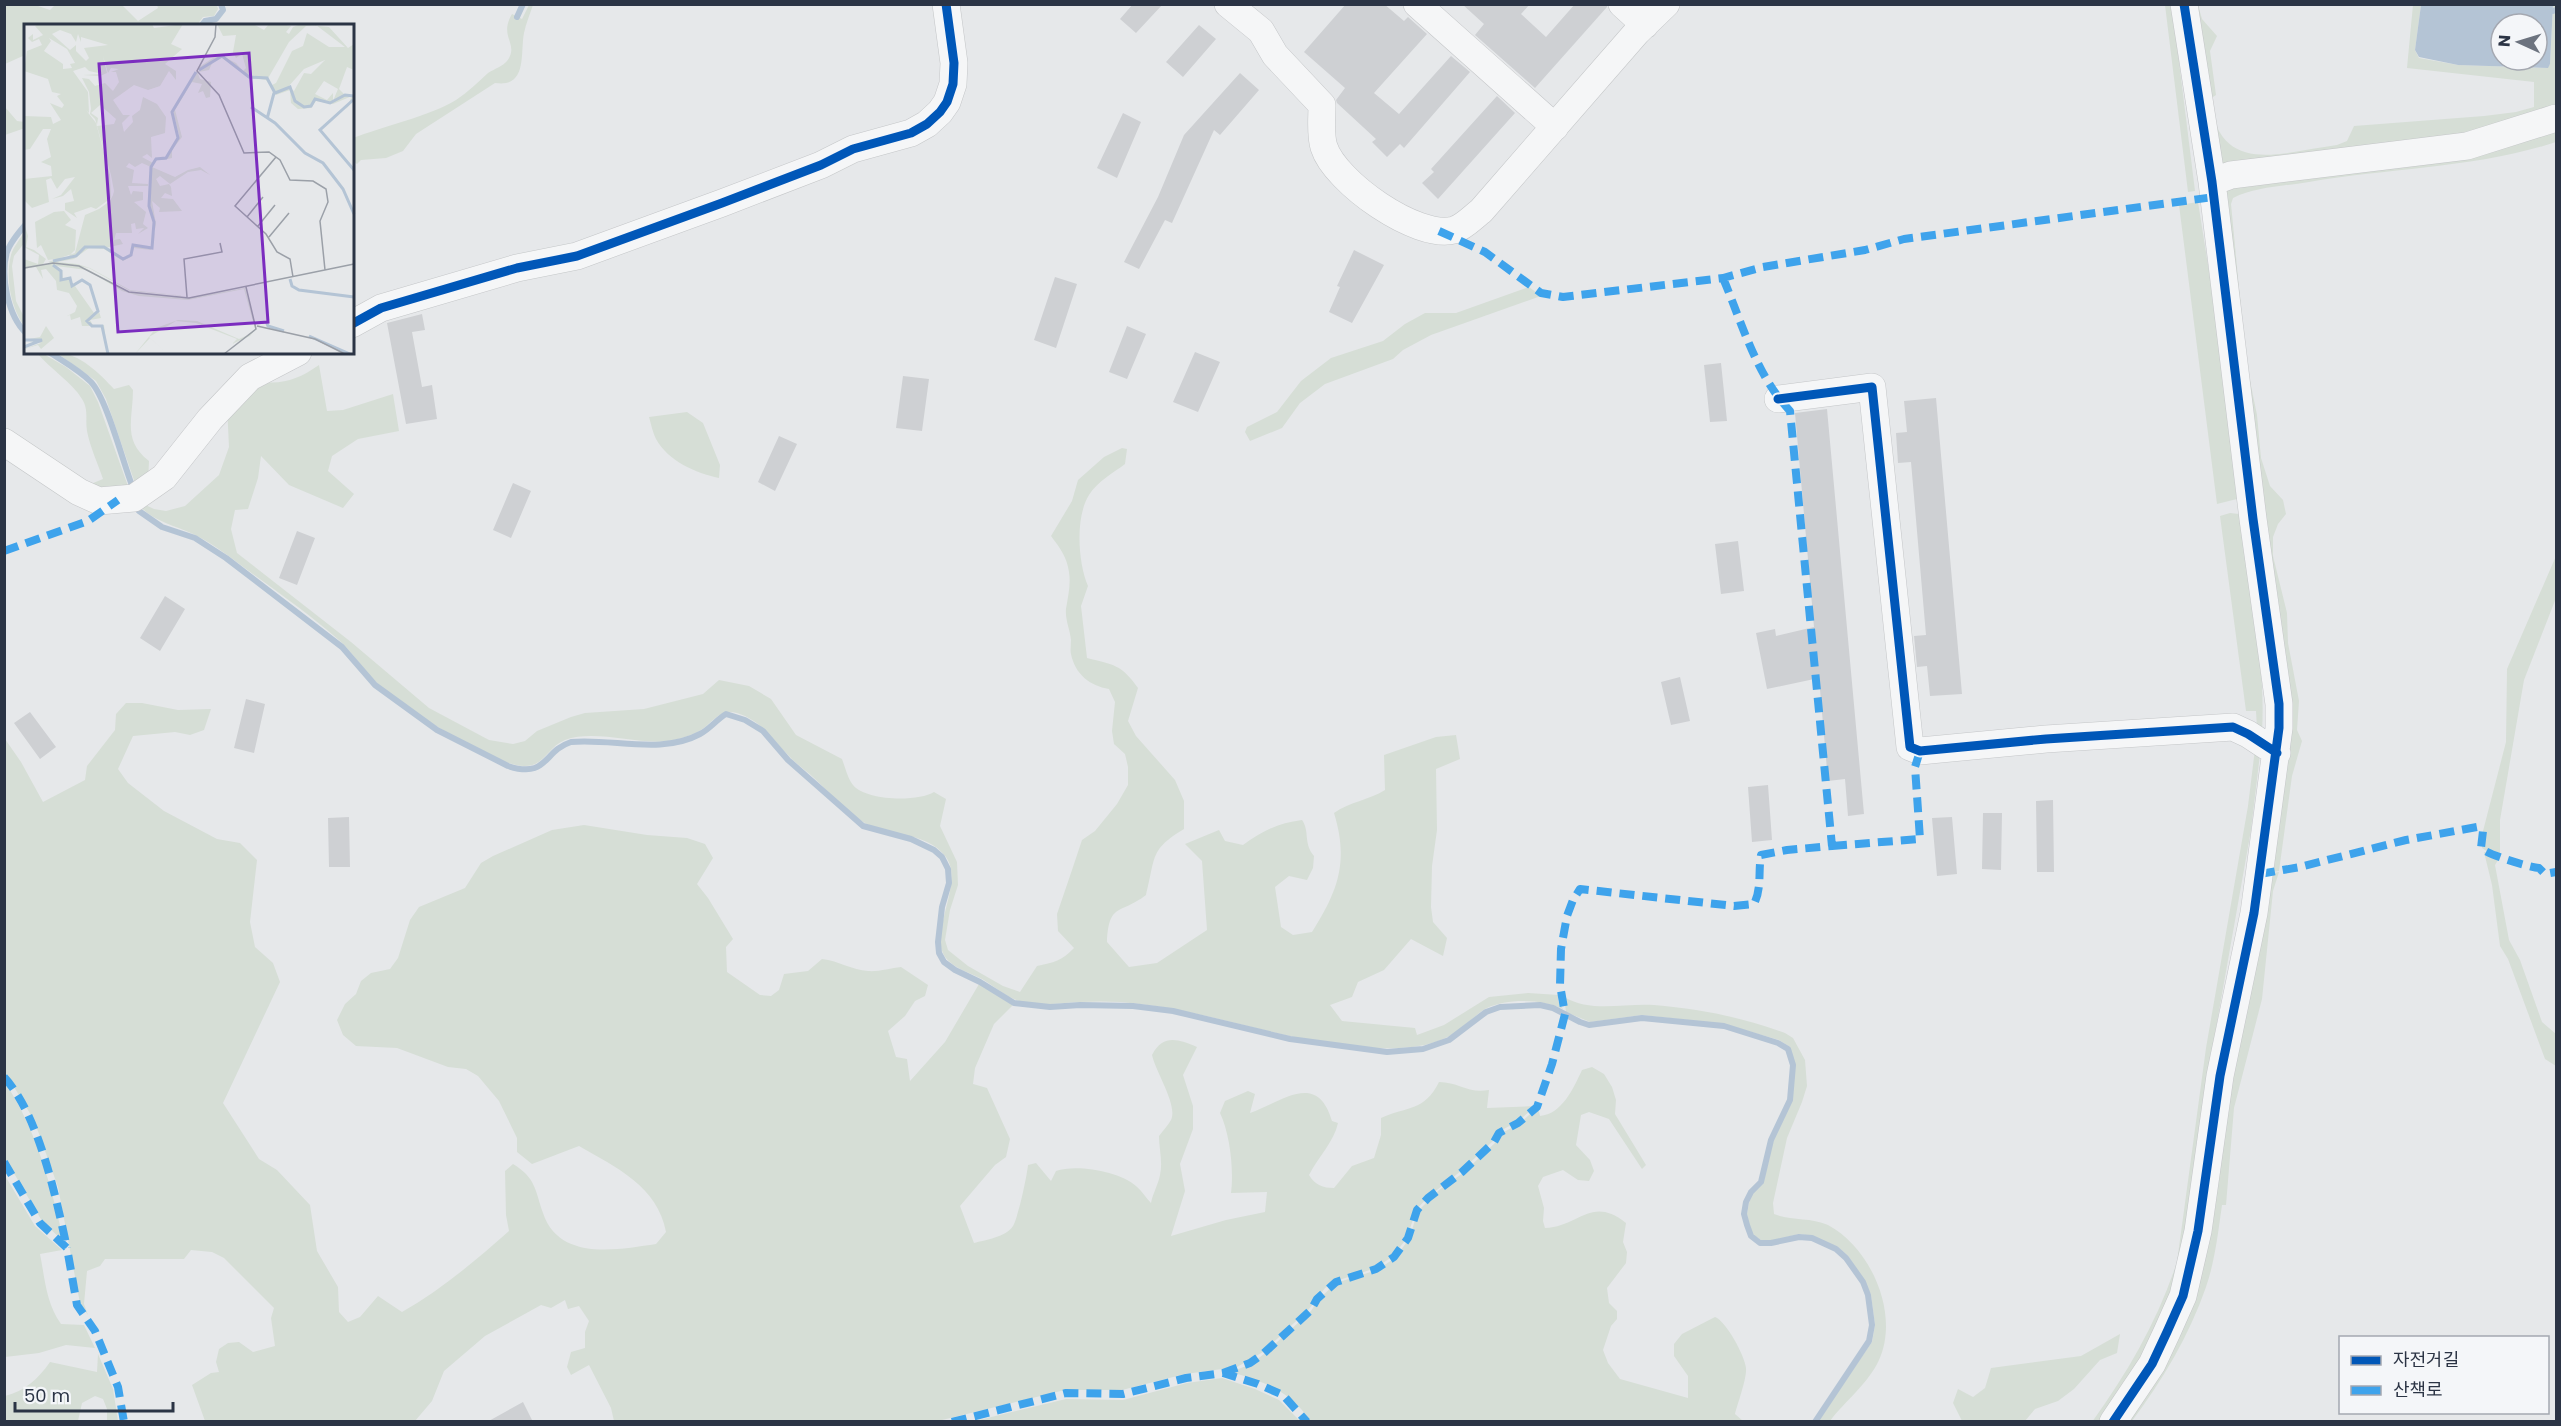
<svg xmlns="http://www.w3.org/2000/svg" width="2561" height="1426" font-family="Poppins,'Noto Sans KR',sans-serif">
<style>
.green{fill:#d6ded6}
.water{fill:#b4c4d5;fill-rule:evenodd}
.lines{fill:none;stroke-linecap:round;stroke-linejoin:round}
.stream{stroke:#b4c4d5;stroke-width:6}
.building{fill:#ced0d3}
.minor-casing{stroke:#c4c6c8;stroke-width:28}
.minor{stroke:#f5f6f7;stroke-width:27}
.quiet{stroke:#3ea3ec;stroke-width:8;stroke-dasharray:15 8;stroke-linecap:butt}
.cycleway-casing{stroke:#f4f6f9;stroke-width:13}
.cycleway{stroke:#0057b8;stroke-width:9}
.inset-river{fill:none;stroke:#b4c4d5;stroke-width:3}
.inset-road{fill:none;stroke:#9ba0a8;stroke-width:1.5}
.view{fill:#7b2cbf;fill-opacity:0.15;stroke:#7b2cbf;stroke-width:3}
.inset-edge{fill:none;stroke:#2b3445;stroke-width:3}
</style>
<rect width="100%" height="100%" fill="#e6e8ea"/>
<path class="green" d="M5,4L35,5L50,10L55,5H122L138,21L158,8L157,5H217L218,9L214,16L203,17L197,25L26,26L25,55L5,64Z
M529,5H533C530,14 526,23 524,33C520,53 528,88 495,83L416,134L403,151L386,158L361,160L357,164L353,161V138C382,127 432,115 456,100C468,92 478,82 488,73C494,69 503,66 507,61C520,44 498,37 512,14L522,19Z
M2165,5H2172L2195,191L2188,192Z
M2188,5H2198L2202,19L2217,36L2210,51L2216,95L2210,99C2219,178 2282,152 2337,145L2347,141L2354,126L2484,116L2516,112L2534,107V82L2407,68L2413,5H2421L2415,50L2419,58L2458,65L2547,68L2550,64L2553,7V5H2556V113C2456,152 2345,156 2239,169L2220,168L2216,165L2206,125Z
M5,107L17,121L25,122V128L5,135Z
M2556,125V142C2477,168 2391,168 2309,182C2284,186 2256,187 2233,198L2231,204L2246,361L2257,415L2261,458L2270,486L2283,500L2286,514L2278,524L2273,537V556L2287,613L2288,643L2299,701L2297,730L2302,741L2292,776L2279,871L2266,873L2277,788L2224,187Z
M2198,202L2219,334L2237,499L2217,504L2179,205Z
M25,231V242L14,256L12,266L16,301L25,319V327C11,309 5,278 11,255C13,247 21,238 25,231Z
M1529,287L1541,296L1431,335L1403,350L1393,359L1325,384L1300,403L1282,428L1250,441L1245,432L1247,427L1277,412L1301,381L1331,358L1383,341L1405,324L1425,313H1456Z
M37,353H42L66,367L90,386L98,402L129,489L136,486L106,399L96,381L57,353C80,353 100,374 114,389L129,385L133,390C133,419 122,440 149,461L148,483L134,493L81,488L103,479C98,464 90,447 87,431C85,419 89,410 82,399C72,382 50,369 37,353Z
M319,365L327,411L343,410L393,394L399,431L358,439L332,456L328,471L354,494L343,508L289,485L261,456L258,478L248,509L235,510L231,529L237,553L351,642L429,708L489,740L513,744L525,741L537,731L571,717L585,713L644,709L703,694L719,680L749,686L771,699L796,735L842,759C845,767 848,779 853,785C866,801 918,802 934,792L946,799L940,826L957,862L958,885L950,910L945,940L948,950L968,966L1003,986L1020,992L1037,966C1053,963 1063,960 1074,948L1058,931L1057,914L1072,870L1082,840L1095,831L1117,804L1128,785V767L1125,754L1114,744L1112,731L1115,702L1109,689C1090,686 1075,674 1071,654C1070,650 1071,645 1071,640C1070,629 1065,620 1066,609C1068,596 1071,585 1069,572C1067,557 1060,548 1051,536L1072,501L1078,480L1104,457L1122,448L1127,449L1125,464C1113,473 1097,482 1089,495C1075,517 1078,563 1088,586L1081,606L1087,658C1114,665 1121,664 1138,688L1128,721L1136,736L1175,780L1184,801V829C1149,850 1156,857 1146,895C1120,915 1109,902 1107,942L1129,967L1157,963L1207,930L1202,861L1185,844L1219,830L1225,841L1243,845C1262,831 1278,823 1302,820C1310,831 1303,843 1314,856L1313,868L1307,880L1289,876L1275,887L1281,927L1293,935L1312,932C1338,891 1349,862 1334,813C1349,802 1369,800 1385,790L1384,755L1436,737L1456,735L1460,759L1436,769L1437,830L1432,866L1431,907L1433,922L1447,938L1443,956L1411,939L1384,970L1358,982L1352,997L1330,1005L1342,1021L1415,1028L1417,1035L1444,1025L1489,997L1528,993L1559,995L1558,1001L1563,1009C1542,999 1508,998 1487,1008C1477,1013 1469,1023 1460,1029C1446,1040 1429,1045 1412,1047C1319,1056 1230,1014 1140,1004C1120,1001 1099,1001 1079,1002C1059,1003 1039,1007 1019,1001C1006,997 994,986 982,979C970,973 953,968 945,957C928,932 965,883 946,857C925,829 885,838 860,820C843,808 830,793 815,779C807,771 797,765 789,756C772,739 762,721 737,713C720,708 714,721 701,730C691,736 679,739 668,741C637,745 595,729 565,740C547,747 545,767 523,766C489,764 399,704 374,680C362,668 353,653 340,641C306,611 267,585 230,557C219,549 206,540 193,534C172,524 149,521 135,500L154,509L166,511L185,506L219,475L229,447L227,405L252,380C279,386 296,381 319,365Z
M687,412L703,423L720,465L719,478C696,473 668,461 656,439C653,433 651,424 649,417Z
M2230,513L2239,514C2250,586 2266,659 2262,732L2257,729L2256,711H2246L2220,516Z
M2556,556V598L2524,680L2500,820V855L2491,854L2482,848L2483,831L2506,742L2507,669Z
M126,703H142L178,710L211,709L204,730L190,735L175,732L133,736L118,769L128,783L164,811L217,839L240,843L257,860L250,922L255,947L273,963L280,982L223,1103L259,1159L277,1170L310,1205L317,1251L338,1287L339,1312L348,1322L360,1317L378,1296L402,1312C441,1290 475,1261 509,1231L506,1215L505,1171L513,1164C536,1178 535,1190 543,1213C559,1261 616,1250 656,1244L666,1232C658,1187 616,1167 579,1146L532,1164L517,1152V1138L499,1101L478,1076L466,1069L448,1067L397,1048L356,1046L343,1035L337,1020L345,1004L356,994L361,981L371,973L390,969L398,958L410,920L419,907L465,888L481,863L493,856L552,830L584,825L647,835L687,838L705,844L713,858L697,884L708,898L733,939L726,947L727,972L760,995L771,996L779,990L784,974L808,971L822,959C839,961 852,970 868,971C878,972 891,968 901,967L928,985L925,996L915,1001L905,1016L888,1031L896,1057L907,1059L910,1081L945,1042L979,984L1013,1005L994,1024L975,1068L973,1084L987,1088L1010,1139L1006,1157L995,1165L960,1206L974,1243C985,1240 1006,1237 1013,1226C1018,1218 1027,1176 1028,1165L1036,1163L1051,1181L1056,1171C1076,1164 1119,1171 1136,1186C1142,1191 1146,1198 1151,1203C1153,1193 1158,1185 1160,1175C1163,1162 1159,1149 1159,1136C1163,1131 1168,1125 1171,1120C1178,1105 1156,1073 1152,1055C1163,1034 1178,1039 1197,1047L1183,1075L1193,1106V1129L1180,1164L1185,1191L1171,1236L1226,1220L1265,1212L1267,1192L1231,1193C1234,1170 1230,1134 1220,1113L1225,1101L1248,1091L1255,1094L1250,1113C1282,1102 1317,1070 1332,1121L1338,1123C1334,1142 1318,1157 1309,1175C1315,1185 1323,1188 1334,1188L1352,1166L1374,1158L1381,1135V1118C1407,1106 1424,1112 1439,1082C1459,1082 1468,1094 1489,1090L1487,1108L1536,1106L1517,1122L1498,1132L1493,1141L1461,1171L1428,1197L1416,1210L1407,1238L1393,1256L1376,1268L1336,1281L1325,1288L1309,1309L1263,1352L1237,1367L1185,1374L1122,1390H1065L938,1421H614L611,1408L589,1365L571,1375L567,1367L571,1352L585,1348V1332L589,1321L579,1306L568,1309L565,1300L551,1308L541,1305L485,1336L444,1371L432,1401L415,1421H205L192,1385L211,1373L219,1372L216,1362L219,1349L228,1343L239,1342L253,1352L275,1346L271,1318L274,1308L224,1258L212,1252L191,1250L184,1259H105L100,1266L87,1271L84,1304L88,1315L80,1303L58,1187L34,1120L5,1072V739L21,762L43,802L85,780L87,766L115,730L116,714Z
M2255,749L2260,754L2251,830L2207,1079L2186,1244L2175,1288L2140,1360L2100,1421L2092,1422C2128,1372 2158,1320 2177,1262L2206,1048L2248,806Z
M2484,852L2500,857L2495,865L2509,940L2520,960L2542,1022L2556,1034V1066L2545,1059L2508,959L2500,946L2492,885Z
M2279,872L2273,891L2262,999L2234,1108L2226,1205H2222C2218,1233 2215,1261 2206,1287C2189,1336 2162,1381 2132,1421L2121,1422L2159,1367L2266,874Z
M1564,997C1591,1013 1624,1003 1654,1005C1701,1009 1741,1017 1785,1033L1793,1038L1805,1060L1807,1086L1802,1102L1787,1138L1773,1203L1774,1214C1791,1221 1810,1217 1828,1225C1871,1248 1900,1314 1879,1360C1868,1384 1845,1401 1830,1421H1817L1872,1342L1875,1325L1871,1295L1865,1281L1848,1256L1838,1247L1812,1236L1799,1234L1771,1241L1761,1240L1753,1235L1749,1224L1747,1214L1749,1203L1753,1193L1763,1184L1773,1141L1792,1101L1795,1065L1790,1047L1779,1040L1724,1024L1642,1015L1590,1022L1566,1012Z
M1592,1067L1604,1074L1612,1087L1616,1100L1615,1114L1646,1165L1642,1169L1609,1119L1589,1112L1581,1115L1576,1145L1590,1160L1594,1171L1589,1181L1578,1180L1563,1170L1543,1177L1538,1186L1544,1208L1543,1221L1545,1228C1579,1227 1591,1195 1626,1223L1623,1242L1627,1252L1626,1263L1607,1288L1609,1303L1617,1311V1319L1611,1326L1603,1350L1608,1363L1620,1379L1688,1398V1376L1674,1356V1344L1682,1334L1715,1317C1726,1321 1745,1356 1746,1368C1747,1378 1738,1402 1735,1414L1743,1421H1311C1288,1390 1267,1383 1231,1372L1251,1364L1264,1354L1311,1311L1318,1300L1336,1283L1377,1270L1395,1258L1409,1239L1418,1211L1439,1190L1463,1173L1495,1143L1500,1134L1519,1124L1538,1107L1540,1116C1562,1114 1573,1089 1582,1070Z
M4,1081C37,1130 51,1186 64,1242L42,1221L5,1158Z
M4,1174L35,1226L62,1250L40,1254C45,1279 46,1303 61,1324L84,1325L95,1348L66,1345L39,1353L5,1357Z
M2120,1334L2117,1353L2100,1360L2074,1389L2058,1401L2035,1409L2025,1421H1962L1953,1403L1958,1389L1973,1397L1985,1388L1991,1368L2081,1356Z
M98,1354L113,1389L118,1421H107V1409L103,1399L95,1396L82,1403L78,1421H5V1396C25,1391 38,1379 50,1362L97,1372Z
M1222,1378L1255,1389L1279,1400L1300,1421H975L1066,1399L1123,1400L1187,1383Z"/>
<path class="water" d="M2421,5H2553L2550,64L2548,68L2458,65L2419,57L2415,50ZM2501,24H2537V60H2501Z"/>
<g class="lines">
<path class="stream" d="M2553,11L2556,10
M517,17L523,4
M201,26L205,21L216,19L223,10L221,4
M26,224C19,232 10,243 7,252C0,276 8,316 26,333
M49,352C64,362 79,370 91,382C107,399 123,463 133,488
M139,511L162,527L195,538L226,558L342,647L375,685L437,730L508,766C548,779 543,751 571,742C613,738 661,755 700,734C710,729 716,720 726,714L745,720L763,731L788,760L863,826L911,839L934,850L942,857L948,869L949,883L942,907L938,942L939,953L944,962L955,970L980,982L1014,1003L1050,1007L1080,1005L1133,1006L1173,1011L1290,1039L1387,1052L1423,1049L1449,1040L1486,1012L1500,1007L1540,1005L1553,1008L1580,1022L1589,1025L1642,1018L1724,1026L1778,1043L1788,1049L1793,1065L1790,1100L1771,1140L1761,1182L1751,1192L1746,1202L1744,1214L1747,1225L1751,1236L1760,1243H1771L1799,1237L1812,1238L1836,1249L1846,1258L1863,1282L1868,1295L1872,1325L1869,1341L1815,1422"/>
</g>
<path class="building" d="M1133,4H1163L1136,33L1120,19Z
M1346,4H1384L1404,21L1408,17L1427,34L1374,93L1399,114L1451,56L1470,72L1404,148L1400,144L1387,157L1372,142L1376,139L1337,103L1336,100L1345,88L1304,52Z
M1462,4H1530L1521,14L1546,37L1575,4H1607V7L1535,88L1475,35L1484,24Z
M1199,25L1216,39L1183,77L1166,62Z
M1240,73L1259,90L1220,135L1214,130L1172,223L1165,220L1139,269L1124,262L1158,197L1184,135Z
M1497,96L1515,113L1438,199L1422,183L1434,172L1431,169Z
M1123,113L1141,122L1117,178L1097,168Z
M1354,250L1384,265L1352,323L1329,312L1340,287L1337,286Z
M1055,277L1077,284L1056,348L1034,340Z
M422,314L425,330L412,332L422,387L432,385L437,419L406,424L387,323Z
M1127,326L1146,334L1127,379L1109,372Z
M1195,352L1220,362L1198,412L1173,402Z
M1721,363L1727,421L1710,422L1704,365Z
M903,376L929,379L922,431L896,428Z
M1936,398L1962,694L1930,696L1927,666L1917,667L1914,636L1926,635L1911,462L1898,463L1896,433L1907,432L1904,401Z
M1827,409L1864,814L1848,816L1845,779L1828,781L1819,678L1767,689L1756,633L1775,629L1776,636L1814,627L1795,413Z
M779,436L797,444L775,491L758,482Z
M513,483L531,491L511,538L493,530Z
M297,531L315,538L297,585L279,578Z
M1738,541L1744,591L1721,594L1715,544Z
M165,596L185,609L160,651L140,638Z
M1680,677L1690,721L1671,725L1661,682Z
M246,699L265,704L254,753L234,748Z
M30,712L56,747L40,759L14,723Z
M1768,785L1772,840L1752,842L1748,787Z
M2053,800L2054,872H2037L2036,801Z
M1983,813H2002L2001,870L1982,869Z
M349,817L350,867H329L328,818Z
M1952,817L1957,874L1937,876L1932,818Z
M523,1402L533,1422H487Z"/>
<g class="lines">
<g class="minor-casing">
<path id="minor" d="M1228,4L1261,31L1275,55L1322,105C1322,118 1320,135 1324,147C1335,182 1417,240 1454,230C1464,227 1473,217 1481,211L1637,32L1666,4
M1417,4L1555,127
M1622,4L1645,25
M2212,182L2231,175L2467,146L2556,118
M352,324L381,308L517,268L577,256L722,203L821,165L853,149L911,133L927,124L940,112L947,102L953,84L954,63L946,4
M1778,399L1872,387L1910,747L1920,751L2046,739L2233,727L2248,734L2277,753
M4,442L79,492L99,501L134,498L164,477L210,419L250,377L298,352
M2113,1422L2152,1364L2167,1332L2183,1296L2198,1231L2220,1076L2254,913L2279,728V704L2253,519L2212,182L2184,4"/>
</g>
<use href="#minor" class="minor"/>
<path class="quiet" d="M1439,231L1485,252L1541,293L1563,297L1723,278L1763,267L1865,250L1904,239L2214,197
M4,551L88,521L118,500
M1832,846L1920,839L1915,767L1920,751
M2260,874L2300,867L2406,840L2477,827L2483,831L2481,848C2488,855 2529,867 2539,868L2545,874L2556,872
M4,1077C39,1115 56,1198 67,1248
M4,1162L40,1223L67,1248L77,1305L95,1331L118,1387L124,1422
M1223,1373L1250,1363L1264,1353L1311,1310L1317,1299L1336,1282L1376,1269L1394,1257L1408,1238L1417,1210L1428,1198L1462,1172L1494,1142L1499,1133L1518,1123L1537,1107L1552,1064L1565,1014L1560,985L1561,949L1567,916L1573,900L1580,889L1734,906L1754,904C1762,888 1758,872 1761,855L1787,850L1832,846L1790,411C1756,375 1742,323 1723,278
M952,1422L1066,1393L1123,1394L1186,1378L1223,1373L1258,1384L1283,1395L1307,1422"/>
<g class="cycleway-casing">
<path id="cycleway" d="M352,324L381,308L517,268L577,256L722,203L821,165L853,149L911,133L927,124L940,112L947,102L953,84L954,63L946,4
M1778,399L1872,387L1910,747L1920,751L2046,739L2233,727L2248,734L2277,753
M2113,1422L2152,1364L2167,1332L2183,1296L2198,1231L2220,1076L2254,913L2279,728V704L2253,519L2212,182L2184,4"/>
</g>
<use href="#cycleway" class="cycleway"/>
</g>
<g transform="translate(24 24)">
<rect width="330" height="330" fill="#e6e8ea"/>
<path d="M15,0H128L130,4L159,0L147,20L158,25L141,40L152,47V56L145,47L136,62L124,66L110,61L89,76L99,91H106L98,99L100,108L109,98L108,92L116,86L119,73L133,80L142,93L141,109L127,113L128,134L123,130L118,133L129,139L132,135H141L155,111L149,87L173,47L176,55L187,58L186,73L182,74L179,67L174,69L178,60L168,58L151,86L158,113L148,126V134L139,136H132L128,143L151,153L164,146L176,143L186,151L177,146L164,148L146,160L136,152L132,155L136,162L145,160L147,163L148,172L141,169L137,174L149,175L158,187L135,188L136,184L128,177L132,200L127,226L110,224L107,233L99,237L80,225L65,224L50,235L33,238L53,240L66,244L106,266L162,272L106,267L65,244L24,238L51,229L61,191L75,185L86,177L89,171L90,167L87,151L73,102L90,100L92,95L76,81L67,89L74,94L73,101L71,95L66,90L67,85L65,68L58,54L65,55L71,62L81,59L89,67L95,58L92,48H87L95,45L87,44L84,49L79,32L83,49L76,52L59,51L79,50L65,47L61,43L49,47L64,68L65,89L62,86L72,99L86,151L87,174L72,185L67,183L50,189L53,194L41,186V179L50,177L47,165L39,172L28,175L37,171L51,153L41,155L33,165L27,154L22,156L25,178L8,184L0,176V155L28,152L27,142L17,138L27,133L23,115L27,105H19L6,125L0,126V92L27,93L29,100L37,96L26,79L38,84L40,81L33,72L37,70L28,68L24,55L0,47L3,27L18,21L15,15L8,18L4,14L9,10V16L19,11L11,2ZM36,6L47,10L52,18L54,10L57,18V13L84,21L60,24L65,34L62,37L52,27V21L46,26L28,10ZM25,14L43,25L51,39L46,40L48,44L39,45V40L20,27L27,17ZM105,139L111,143L118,139L127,143L125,182L131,196L130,218L127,225L109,222L107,231L99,236L81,224L99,220L96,215L90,216L92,209H108L107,200L111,199L112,205L120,204L114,210L124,204L119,200L122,188L110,178L119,176V168L109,167L107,171L104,162H124V160L108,159L110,146L102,143ZM193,0H229L240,6L245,0L262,1L267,2L262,8L265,10L269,3L277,0L305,3L324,24L330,20V46L323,43L315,65L321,71H329L330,76L322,85L328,72L309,80L292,77L287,84L274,85L267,79L266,66L252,71L242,56L225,53L198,32L190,35L185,46L175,48V43L189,34L197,32H198L212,39L219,47L222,44L218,30L212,34L209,28L212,11L199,12ZM292,1L321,23H305L283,9L279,22L268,27L252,59L246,62L243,56L265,18L282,2ZM301,36L287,50L280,49L270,67L264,63L280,45ZM300,57L314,65L309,77V69L303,76L291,70ZM30,188L40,187L47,196L41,201L52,206L51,226L44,233L24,236L17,221L13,224L11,198ZM0,199L4,212L2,223L10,226L22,235L19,240H34L53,242L63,245L104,268L164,274L221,264L232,302L231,306L226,312L208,320L201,327L213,315L172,299L152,297L125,313L144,330L126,314L111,330L132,304L154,296L173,297L215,315L224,311L231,305L220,265L164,276L115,272L98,267L63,246L32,242L38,246L39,256L45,253L49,261L58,255L67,261L77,294L66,296L69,301H80L82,318L78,302H58L56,293L47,296L46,291L41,293L51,288L53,282L45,269L33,266L32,257L22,245L17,246L19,255L12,243L0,245V235L14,240L15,231L0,223ZM59,256L66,261L74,286L70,289L51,262ZM22,302L30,314L17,325L14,321L0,325L17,319L0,316L16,313Z" fill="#d6ded6" fill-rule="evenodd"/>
<path class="inset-river" d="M175,46L198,32L225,53L243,54L251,69L266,63L271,77L280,83L287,82L291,75L306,79L321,71L330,72M329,76L296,106L330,146M227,83L251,99L281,129L299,139L319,165L330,190M243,95L250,69M29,237L52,232L61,223H80L99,235L107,231L109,221L128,224L130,198L125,182L127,143L132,135L142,134L154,114L148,88L172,48M29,241L37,247V256L46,254L48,262L58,256L66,261L74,287L63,297L68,302H78L84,330M266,255L268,262L275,266L330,273M242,297L244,302L260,307M285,312L326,330M0,316H18L0,323"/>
<path class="inset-road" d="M192,0L191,13L173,47L195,71L220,129L245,128L256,136L266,156L289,157L302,165L304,178L296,197L301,246M252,133L211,182L242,210L253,228L266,235L269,253M223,193L239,173M234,202L251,181M245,213L265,189M0,244L29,239L55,242L105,268L165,274L330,240M163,273L160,235L198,228L196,219M233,302L291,315L321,330M200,330L232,305L222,263"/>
<path class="view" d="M225,29L244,298L94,308L75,40Z"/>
<rect width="330" height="330" class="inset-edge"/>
</g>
<rect width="2561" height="1426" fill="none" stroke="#2b3445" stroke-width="12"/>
<rect x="2339" y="1336" width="210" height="78" fill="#f4f6f9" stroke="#a4a8b1" stroke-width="1.5"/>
<rect x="2351" y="1356" width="30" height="9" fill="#0057b8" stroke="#a4a8b1" stroke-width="1.5"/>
<text x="2393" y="1366" font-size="18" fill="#2b3445">자전거길</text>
<rect x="2351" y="1386" width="30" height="9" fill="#3ea3ec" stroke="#a4a8b1" stroke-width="1.5"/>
<text x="2393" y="1396" font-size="18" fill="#2b3445">산책로</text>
<g transform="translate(2519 42) rotate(274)"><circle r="28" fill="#f4f6f9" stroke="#a4a8b1" stroke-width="1.5"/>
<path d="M0-4.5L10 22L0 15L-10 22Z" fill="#6c737f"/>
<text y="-9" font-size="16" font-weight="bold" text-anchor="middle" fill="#2b3445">N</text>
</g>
<path d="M15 1402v9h158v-9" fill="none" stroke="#2b3445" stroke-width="3"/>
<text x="24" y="1402" font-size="18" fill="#2b3445" stroke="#f4f6f9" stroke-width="4.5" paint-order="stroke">50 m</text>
</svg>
